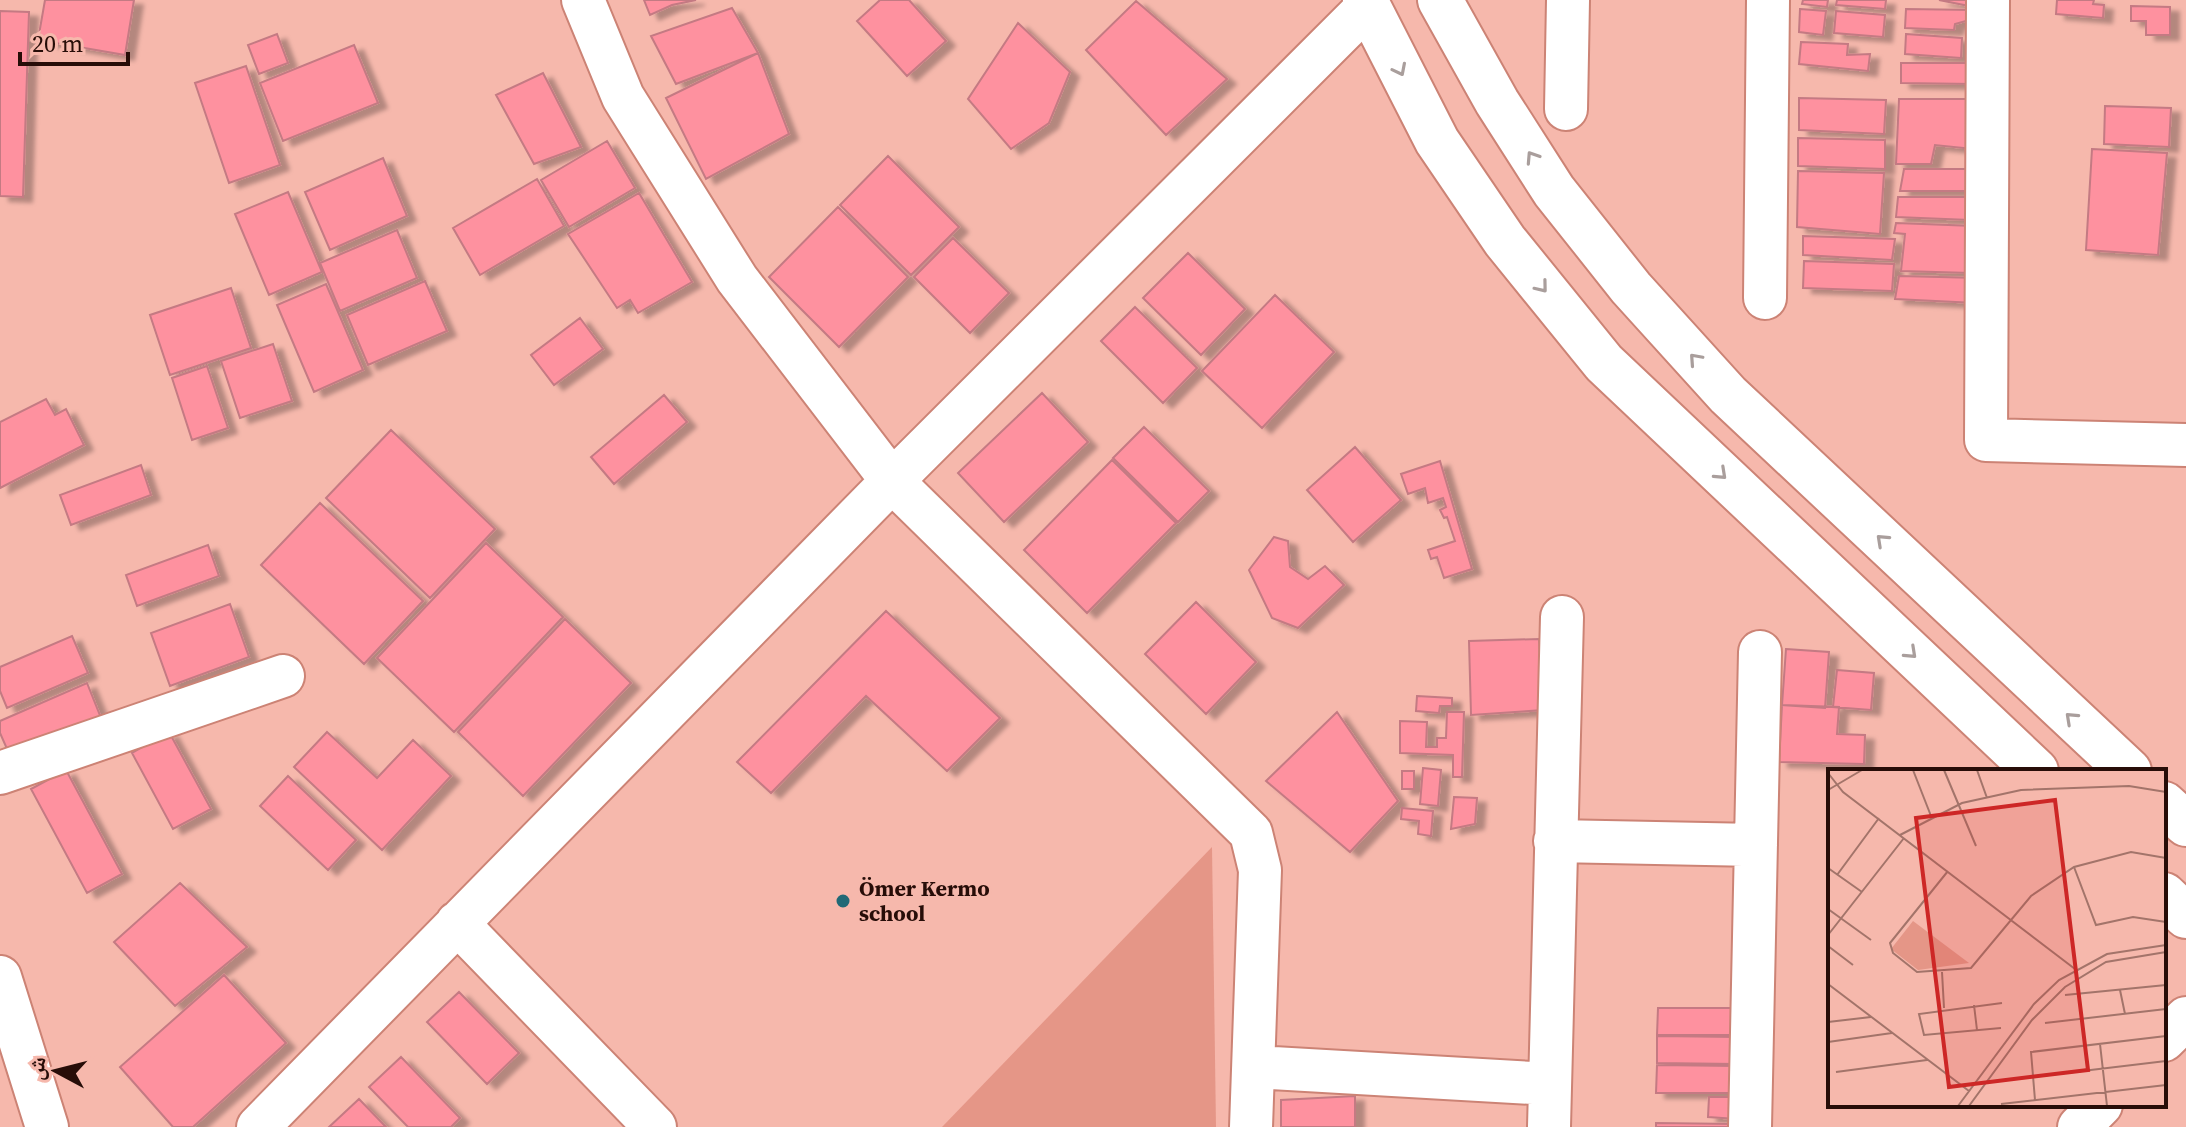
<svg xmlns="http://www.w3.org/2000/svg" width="2186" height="1127" font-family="'Source Serif 4','Noto Naskh Arabic',serif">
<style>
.green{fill:#e59687}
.building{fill:#fe919f;stroke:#c47a83;stroke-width:2;filter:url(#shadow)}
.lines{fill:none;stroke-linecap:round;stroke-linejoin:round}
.minor-casing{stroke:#cc8375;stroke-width:46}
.tertiary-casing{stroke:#cc8375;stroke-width:48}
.minor{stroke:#fff;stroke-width:42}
.tertiary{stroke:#fff;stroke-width:44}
.oneway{stroke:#a99e9c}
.poi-dot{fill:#216976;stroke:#f6b8ac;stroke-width:3}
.labels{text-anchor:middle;stroke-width:6;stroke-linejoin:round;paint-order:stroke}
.poi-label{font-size:22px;font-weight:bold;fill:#270d08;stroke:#f6b8ac;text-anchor:start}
.inset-road{fill:none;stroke:#a3746a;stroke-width:2}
.view{fill:#cd2726;fill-opacity:0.15;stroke:#cd2726;stroke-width:4}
.inset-edge{fill:none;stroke:#270d08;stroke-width:4}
</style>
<defs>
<filter id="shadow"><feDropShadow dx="9" dy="5" stdDeviation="2" flood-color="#0004"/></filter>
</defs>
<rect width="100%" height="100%" fill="#f6b8ac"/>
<path class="green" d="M1212,847L1216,1127H942Z"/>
<path class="building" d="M45,0H134L125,55L38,40Z
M644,0H696L672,5L650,15Z
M880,0H909L946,41L907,76L857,21Z
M1803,0H1828L1827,7L1802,4Z
M1837,0H1886L1885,9L1836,5Z
M1939,0H1969V6Z
M2057,0H2094L2093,4L2104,5L2103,18L2056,14Z
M1136,1L1227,79L1166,135L1086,50Z
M2131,6L2170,7V35H2146V21H2131Z
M732,8L758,53L676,84L651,36Z
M1800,9L1826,11L1823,35L1799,32Z
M1906,9L1974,10L1973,19L1955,24L1954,30L1905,28Z
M0,11L29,12L23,197L0,196Z
M1836,11L1885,15L1883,37L1834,33Z
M1018,23L1070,72L1049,123L1011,149L968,99Z
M277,34L288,63L259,74L248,45Z
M1906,34L1962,38L1961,58L1905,54Z
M1801,42L1848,44L1847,55L1870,54L1868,71L1799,64Z
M354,45L378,103L283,141L260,83Z
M758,53L789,134L706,179L666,98Z
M1901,63H1974V84L1901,83Z
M246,66L280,165L229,183L195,83Z
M543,73L581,147L534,164L496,95Z
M1799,98L1886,100L1884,134L1799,130Z
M1899,99H1975L1973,149L1935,145L1931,164H1896Z
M2105,106L2171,108L2169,147L2104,144Z
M1798,138L1885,140V169L1798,166Z
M607,141L635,188L569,227L541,180Z
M2092,149L2167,153L2158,255L2086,250Z
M888,156L959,227L911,275L840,205Z
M383,158L407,216L330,250L305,192Z
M1904,169H1976L1972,191H1900Z
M1798,171L1884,173L1880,234L1797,227Z
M537,179L564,226L480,275L453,228Z
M288,192L322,272L269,295L235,214Z
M639,193L692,282L638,313L630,300L617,308L568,234Z
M1898,197H1972L1970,220L1896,217Z
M838,207L908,277L839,347L769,277Z
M1896,223L1974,226L1971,273L1901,271L1905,234L1894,233Z
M397,230L417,278L340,311L320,263Z
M1803,236L1895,239L1892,260L1803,255Z
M953,238L1009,293L970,333L914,277Z
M1188,253L1245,309L1201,355L1143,298Z
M1804,261L1894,264L1892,291L1803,288Z
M1899,276L1979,278L1976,303L1895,299Z
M425,281L447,331L368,365L347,315Z
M326,284L363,370L314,392L277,305Z
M231,288L251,348L170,375L150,315Z
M1275,295L1334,352L1262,428L1202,371Z
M1135,307L1197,368L1163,403L1101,341Z
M580,318L603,349L554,385L531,355Z
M273,344L292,401L240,418L221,361Z
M207,366L228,428L192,440L172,378Z
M1042,393L1088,442L1004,522L958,473Z
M664,395L687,422L614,484L591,457Z
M46,399L55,415L66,409L84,445L0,488V422Z
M1144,427L1209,491L1178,522L1113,458Z
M391,430L495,529L430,598L326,498Z
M1355,447L1401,500L1353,542L1307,490Z
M1112,460L1176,523L1087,613L1024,550Z
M1440,461L1472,569L1444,578L1437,557L1431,559L1428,550L1455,541L1447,517L1444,518L1440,510L1446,507L1443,498L1428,503L1425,488L1408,494L1401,474Z
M141,465L151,495L71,525L60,495Z
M320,503L423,601L364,664L261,565Z
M1274,537L1288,541L1290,567L1308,579L1325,566L1344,585L1298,628L1272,618L1249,570Z
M486,543L563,617L454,732L377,658Z
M208,545L219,576L137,606L126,575Z
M1196,602L1256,662L1206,714L1145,654Z
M230,604L249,657L170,686L151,633Z
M886,611L1000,718L947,771L866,696L771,793L737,762Z
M565,619L631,683L523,796L458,732Z
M72,636L88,673L7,708L0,691V667Z
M1539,639L1543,710L1471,715L1469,641Z
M1786,649L1829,652L1825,708L1782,705Z
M1837,670L1874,673L1871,710L1833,707Z
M87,683L101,718L11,758L0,733V721Z
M1417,696L1452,698V706H1440L1439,713L1416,711Z
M1782,705L1839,707L1837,734L1865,735L1864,764L1779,762Z
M1337,712L1398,801L1350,852L1266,781Z
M1447,712H1464L1462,777H1453V755L1400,753V721L1427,722L1426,747H1437V738H1446Z
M169,732L211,809L173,829L132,753Z
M327,732L377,778L413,740L451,776L382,850L294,767Z
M1423,768L1441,770L1438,806L1420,804Z
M66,770L122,874L87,893L31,789Z
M1402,771H1414V789H1402Z
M288,776L356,840L328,870L260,806Z
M1454,797L1477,798L1475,824L1451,829Z
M1402,808L1433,811L1431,836L1418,834L1419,821L1401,819Z
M180,883L247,947L175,1006L114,942Z
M224,975L286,1043L193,1127H173L120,1067Z
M459,992L519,1053L487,1084L427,1022Z
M1658,1008H1737V1035H1657Z
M1657,1036L1737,1037L1736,1064L1657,1063Z
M401,1057L460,1118L451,1127H408L369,1087Z
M1657,1065L1736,1066V1093H1656Z
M1355,1096V1127H1281V1100Z
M1709,1097H1737V1119L1708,1117Z
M359,1099L386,1127H329Z
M1656,1123L1735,1124V1127H1656Z"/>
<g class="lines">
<g class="minor-casing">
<path id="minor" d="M583,0L623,97L737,279L892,481L1251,833L1260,870L1251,1127
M1988,0L1986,440L2186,445
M1566,109L1568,0
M1765,298L1768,0
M0,773L283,676
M1555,841L1756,845
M457,923L655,1127
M0,977L47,1127
M2164,1040L2186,1018
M1255,1067L1550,1084
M258,1127L892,481L1368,6
M1549,1127L1562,617
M1750,1127L1760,652
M2079,1127L2101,1105"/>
</g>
<g class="tertiary-casing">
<path id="tertiary" d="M1365,0L1437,141L1505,241L1604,363L2036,771
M1440,0L1497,102L1554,191L1631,288L1728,395L2129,771
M2164,804L2186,824
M2164,895L2186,916"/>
</g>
<use href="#minor" class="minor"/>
<use href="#tertiary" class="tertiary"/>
</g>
<defs><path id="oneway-chevron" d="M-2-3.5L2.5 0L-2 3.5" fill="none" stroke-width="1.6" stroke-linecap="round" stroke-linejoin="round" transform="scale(2)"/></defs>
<g class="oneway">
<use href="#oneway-chevron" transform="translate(1400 70) rotate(63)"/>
<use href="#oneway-chevron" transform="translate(1532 157) rotate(-123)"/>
<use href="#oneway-chevron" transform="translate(1542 287) rotate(51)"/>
<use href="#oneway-chevron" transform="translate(1695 359) rotate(-132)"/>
<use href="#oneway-chevron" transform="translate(1721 474) rotate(43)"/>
<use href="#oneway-chevron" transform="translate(1882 540) rotate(-137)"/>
<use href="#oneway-chevron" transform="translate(1911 653) rotate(43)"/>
<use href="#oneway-chevron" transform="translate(2071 718) rotate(-137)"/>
</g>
<circle class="poi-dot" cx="843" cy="901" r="8"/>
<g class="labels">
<g class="poi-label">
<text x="859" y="896">Ömer Kermo<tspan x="859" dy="25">school</tspan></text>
</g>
</g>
<g transform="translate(1828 769)">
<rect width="338" height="338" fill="#f6b8ac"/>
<path d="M85,152L141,194L90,201L63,180Z" fill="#e59687"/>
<path class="inset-road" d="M85,1L103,47M116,1L148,77M149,1L159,29M0,4L15,23L247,200M0,21L34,1M72,66L134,34L193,21L301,17L338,23M246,98L268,156L305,148L338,153M0,99L34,123M120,102L62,174L65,184L89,203L143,199L203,127L246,98L303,83L338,89M9,106L51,49M0,140L43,171M0,166L76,69M0,177L25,196M114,203L116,239M0,215L141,322M292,221L297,245M237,226L338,216M146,236L149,261M0,253L43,248M217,254L338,240M173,259L96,266L91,245L174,234M0,273L64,264M272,275L279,337M8,303L99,291M171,312L338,292M207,331L203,283L338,267M173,335L338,316M130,337L206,235L231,211L279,185L338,176M141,337L204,251L237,218L278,193L338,183"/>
<path class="view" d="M227,31L260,301L121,318L88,49Z"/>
<rect width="338" height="338" class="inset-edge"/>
</g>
<g transform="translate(56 1071) rotate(277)" stroke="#f6b8ac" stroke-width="6" paint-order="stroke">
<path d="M0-6L14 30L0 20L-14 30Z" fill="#270d08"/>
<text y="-12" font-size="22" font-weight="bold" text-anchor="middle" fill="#270d08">ش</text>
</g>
<path d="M20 52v12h108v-12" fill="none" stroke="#270d08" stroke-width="4"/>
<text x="32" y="52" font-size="24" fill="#270d08" stroke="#f6b8ac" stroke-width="6" paint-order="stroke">20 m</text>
</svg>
